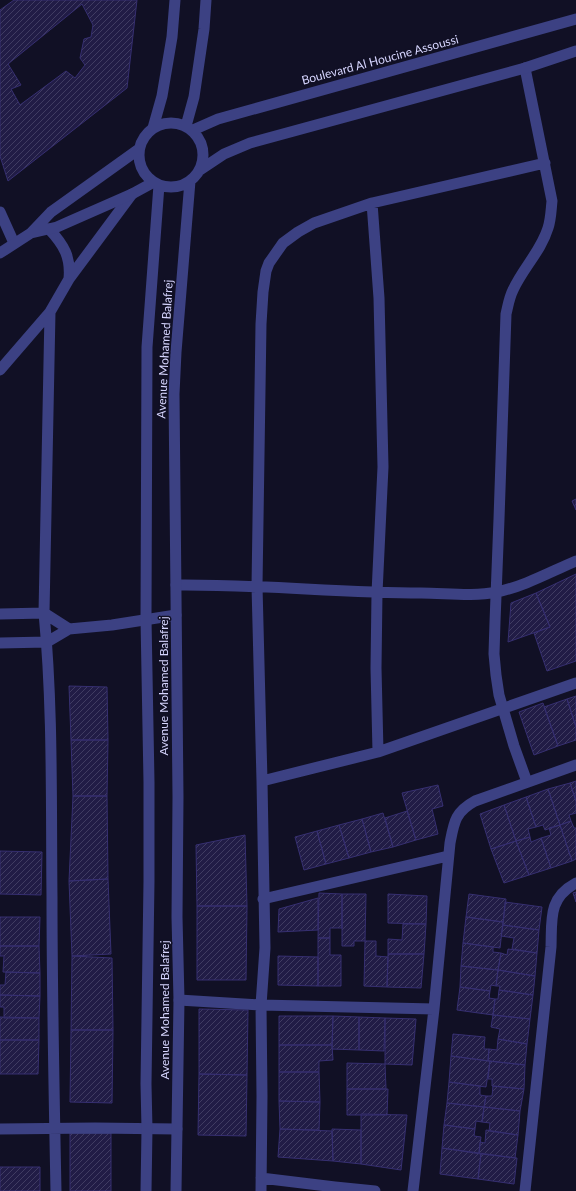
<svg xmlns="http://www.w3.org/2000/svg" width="576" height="1191" font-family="Lato,sans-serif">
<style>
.building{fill:url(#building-hatch);stroke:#362f71;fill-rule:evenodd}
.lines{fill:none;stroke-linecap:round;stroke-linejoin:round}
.minor{stroke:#3c4183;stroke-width:11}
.tertiary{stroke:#3c4183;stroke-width:11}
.labels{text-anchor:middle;stroke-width:3;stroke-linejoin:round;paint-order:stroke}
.street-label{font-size:12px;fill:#d6d5fe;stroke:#111025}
</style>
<defs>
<pattern id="building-hatch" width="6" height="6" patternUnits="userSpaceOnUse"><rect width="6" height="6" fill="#211c46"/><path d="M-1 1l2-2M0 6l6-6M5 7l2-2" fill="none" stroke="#403c62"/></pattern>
</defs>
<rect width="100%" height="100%" fill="#111025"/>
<path class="building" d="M14,0H137L127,88L8,181L0,156V10ZM82,4L93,25L91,37L84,39L80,58L85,65L75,78L66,71L20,105L11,89L21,85L8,64Z
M576,499V510L572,501Z
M576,574V661L547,671L534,633L550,627L536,593Z
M536,593L550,627L508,642L511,603Z
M69,686L107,687L108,740H71Z
M576,696V727L567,699Z
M567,699L576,727V740L558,746L544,707Z
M543,703L558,746L534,755L519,712Z
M71,740H108L107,796H73Z
M576,781V801L570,783Z
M570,783L576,801V813L569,815L571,821L560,825L548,789Z
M438,785L443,806L432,809L438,834L416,840L402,793Z
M548,789L560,825L545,830L543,825L536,827L526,797Z
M73,796H107L108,879L69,881Z
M526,797L536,827L528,829L530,837L516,841L504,805Z
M504,805L516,841L491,849L480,814Z
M407,811L416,840L393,847L385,818Z
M383,813L393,847L371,852L362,819Z
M362,819L371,852L349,858L339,825Z
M571,821L574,828H576V859L572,861L560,825Z
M339,825L349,858L326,864L317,831Z
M560,825L572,861L551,868L541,838L551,835L549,828Z
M317,831L326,864L304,870L295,837Z
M245,835L247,906H197L196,845Z
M530,837L531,842L541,838L551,868L529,875L516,841Z
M516,841L529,875L504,883L491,849Z
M0,851L42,852L41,895L0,894Z
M108,879L111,954L72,956L69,881Z
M576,892V902L573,893Z
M319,893L342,894V928H330V938H318Z
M342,894H366L365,941H354V946H342Z
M388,894L427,896L426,924L388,923Z
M469,894L506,899L503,922L466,917Z
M318,898V930L278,932L279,909Z
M505,902L542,907L539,930L503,925Z
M197,906H247L246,980H197Z
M0,917H40L39,946H0Z
M466,917L503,922L500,948L463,943Z
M403,924H426L424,954H388V939L402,940Z
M503,925L539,930L537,953L512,949L514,938L501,936Z
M318,938H330V955H341V986H318Z
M365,941H376V956L388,957L387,987L364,986Z
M463,943L493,947V952L501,953L498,970L461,966Z
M0,946H39L40,973L3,972L4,956H0Z
M508,949L537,953L535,976L498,970L501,953L507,955Z
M388,954H424L421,988L387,987Z
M72,956L112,958L113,1030H71Z
M278,956L318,957V986L278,985Z
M461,966L498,970L496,986L491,985L490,991L460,987Z
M498,970L535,976L533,995L499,990L500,986H496Z
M6,972L40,973V996L0,995V985H5Z
M460,987L490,991L489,998L495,999L493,1015L457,1010Z
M499,990L533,995L530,1019L493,1015L495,999H498Z
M0,995L40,996L39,1018H4V1007H0Z
M199,1009L248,1010L247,1075L199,1074Z
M493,1015L530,1019L527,1044L498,1039L500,1029L491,1027Z
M279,1016H333L332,1045H279Z
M333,1016L359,1017V1050L332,1049Z
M0,1017L39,1018V1040H0Z
M359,1017L385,1018L384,1051L359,1050Z
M385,1018L416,1019L412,1065L385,1064Z
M71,1030H113L112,1103L70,1102Z
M453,1034L485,1037L484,1049H489L488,1061L451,1056Z
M498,1039L527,1044L525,1065L488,1061L489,1049L497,1050Z
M0,1040H39L38,1074H0Z
M279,1045H332L333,1060L319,1061V1072H279Z
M451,1056L490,1061L486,1087L449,1082Z
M490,1061L525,1065L524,1089L492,1086V1079H488Z
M347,1063L385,1064L386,1089H347Z
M279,1072H319L320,1102L279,1101Z
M199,1074L247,1075L246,1136L198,1135Z
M449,1082L480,1086V1095L486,1096L484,1107L447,1103Z
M493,1086L524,1089L520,1111L484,1107L486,1096H492Z
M347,1089H388L387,1115H347Z
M279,1101L320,1102L319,1130L280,1129Z
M447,1103L484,1107L482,1122L476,1121L475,1129L444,1125Z
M484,1107L520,1111L518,1135L489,1131L490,1123L482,1122Z
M361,1114L407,1115L401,1170L361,1164Z
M444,1125L475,1129L474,1136L481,1137L479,1153L442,1148Z
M280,1129L332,1131L333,1161L278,1157Z
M332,1129L361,1130V1164L333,1161Z
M486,1130L518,1135L515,1158L479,1153L480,1142L485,1143Z
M70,1133H111V1191H70Z
M442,1148L481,1154L478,1179L440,1174Z
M481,1154L517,1158L514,1184L478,1179Z
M0,1167H40V1191H0Z"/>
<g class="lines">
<path class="minor" d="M525,68L552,201C551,210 551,219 548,228C541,251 523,268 513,290C509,298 508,306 506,314L499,519L495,622L494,654L496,675L499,695L514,746L527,782
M372,203L379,298L383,467L377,593L376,668L378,752
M0,212L14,243
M49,229C64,245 71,257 69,279
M50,312L44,613C53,707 51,803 52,897C52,995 54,1093 56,1191
M0,370L50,312L69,279L132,194
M176,585C258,584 340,593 421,593C446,593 472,597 497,592C525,586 550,572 576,561
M0,614L44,613L69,629
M0,643L47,642L69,629L112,625L176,615
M262,781L378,752L576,683
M263,899L448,856
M179,1000L261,1005L434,1009
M0,1129L95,1128L177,1129
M261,1178L335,1187L375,1191
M261,1191L262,1096L261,1005L265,948L262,781L257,586L261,324L263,292L266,271L269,263L283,243L298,232L314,223L372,203L545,163
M413,1191L434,1009L450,843C454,822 455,812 475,801L576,765
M525,1191L551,947C552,919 548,898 576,883"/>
<path class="tertiary" d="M139 155a32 32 0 1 1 64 0a32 32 0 1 1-64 0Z
M186,126L194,97L204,29L206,0
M153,128L162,96L172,37L175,0
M193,130L218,119L576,19
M200,170L224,154L250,143L525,68L576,51
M31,233L57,227L66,223L132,194L154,182
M0,253L31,233L51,212L139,149
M146,1191L147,1129L146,1084L149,881V782L146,619L147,347L159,185
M176,1191L179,1000L177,917L178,797L174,394L176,352L190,181"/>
</g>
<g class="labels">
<g class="street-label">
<text transform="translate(380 60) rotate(-15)" y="4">Boulevard Al Houcine Assoussi</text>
<text transform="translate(165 349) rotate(-87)" y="4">Avenue Mohamed Balafrej</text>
<text transform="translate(164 686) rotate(-90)" y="4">Avenue Mohamed Balafrej</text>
<text transform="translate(165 1010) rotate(-90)" y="4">Avenue Mohamed Balafrej</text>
</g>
</g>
</svg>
